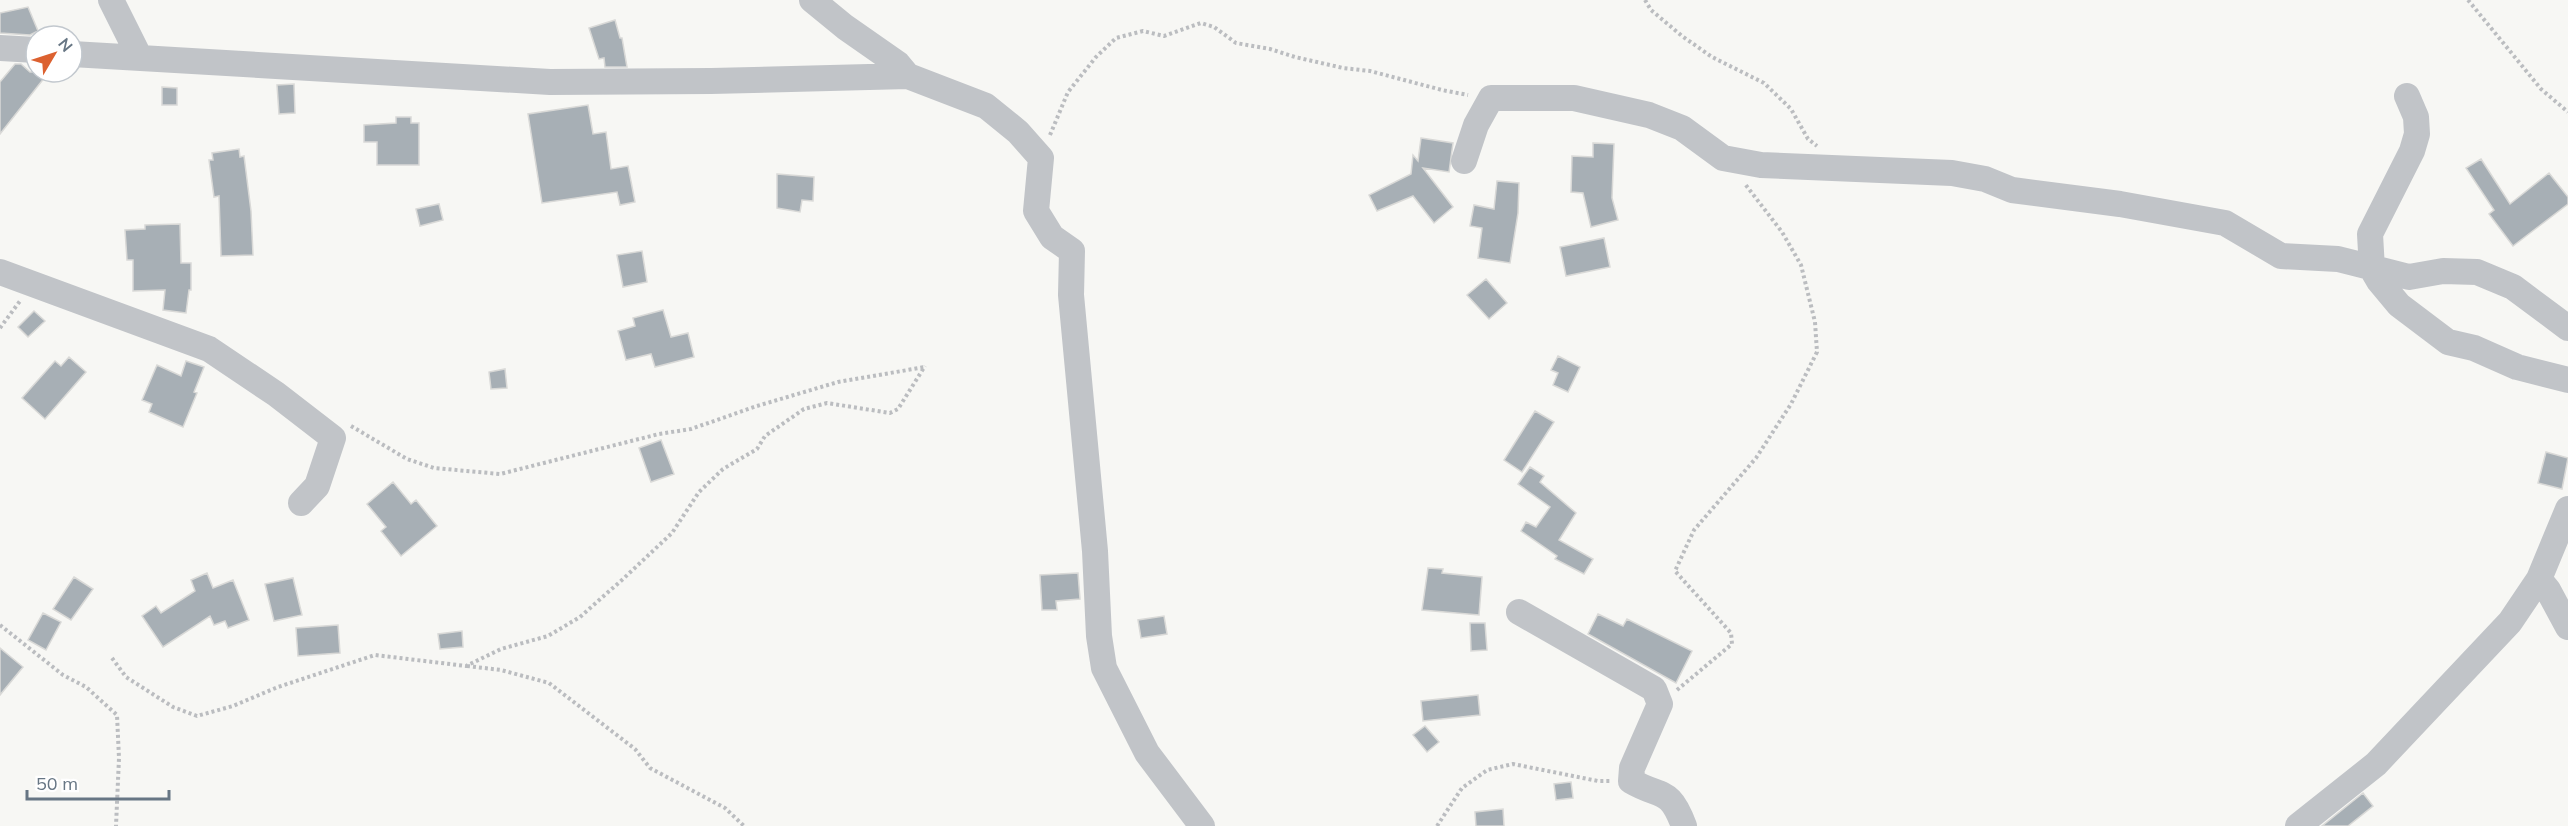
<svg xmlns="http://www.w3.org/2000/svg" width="2568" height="826" font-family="Mulish,sans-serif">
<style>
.building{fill:#a7afb5;stroke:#d9d9d7;stroke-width:1.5}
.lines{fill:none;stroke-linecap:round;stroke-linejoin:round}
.path{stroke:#bbbdc0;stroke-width:4;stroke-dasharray:3 3;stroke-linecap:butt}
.minor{stroke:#c1c4c8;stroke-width:26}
</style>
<rect width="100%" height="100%" fill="#f7f7f4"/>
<path class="building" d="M28,7L38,31L30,35L0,33V13Z
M615,20L620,38H622L627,67H605L604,58L599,59L589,28Z
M15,64H21L30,72H49L0,134V82Z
M294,84L295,113L279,114L277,85Z
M162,87L177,88V105H162Z
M588,105L593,134L606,132L611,169L628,166L635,202L620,205L617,192L542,203L528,114Z
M396,117H411V123H419V165H377V142H364V125L396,123Z
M1421,138L1453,143L1449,172L1423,168L1453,207L1434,223L1413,196L1377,211L1369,195L1411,174L1413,155L1418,161Z
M1593,143L1614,144L1612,198L1618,220L1591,227L1583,193L1571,192L1572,156L1593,157Z
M239,149L240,157L244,156L251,211L253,255L221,256L219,196L214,197L209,160H213L212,153Z
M2481,159L2510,204L2549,173L2568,197V204L2513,246L2489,214L2494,210L2466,168Z
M777,174L814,177L813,201L802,200L800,212L777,208Z
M1497,181L1519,183L1518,213L1510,263L1478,258L1482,228L1470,226L1474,205L1494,209Z
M439,204L443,220L420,226L416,209Z
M180,224L181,263H191V290H189L186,313L163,310L165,290L133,291V260H127L125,230L145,229V225Z
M1604,238L1610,267L1566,276L1560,247Z
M642,251L647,282L623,287L617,255Z
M1486,279L1507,303L1489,319L1467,295Z
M663,310L671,337L688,333L694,357L655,367L651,354L626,360L618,331L635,326L633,318Z
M34,311L45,321L28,337L18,327Z
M1558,356L1580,367L1568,392L1553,385L1558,373L1551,370Z
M69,357L86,372L45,419L22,398L55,361L61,366Z
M186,361L204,367L194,392L197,393L183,427L149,412L152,404L142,400L157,365L181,376Z
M505,369L507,388L491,389L489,372Z
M1535,411L1554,422L1522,472L1504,460Z
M661,440L674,474L651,482L639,448Z
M2546,452L2568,458L2562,489L2538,483Z
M1530,467L1544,476L1540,482L1576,513L1559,540L1593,559L1584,574L1555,559L1557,556L1521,531L1526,522L1536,527L1550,507L1518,484Z
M393,482L411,504L416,500L437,526L401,556L381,531L386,527L367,504Z
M1428,568L1443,569L1442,573L1482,577L1479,615L1422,610Z
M207,573L213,588L233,580L249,620L228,628L225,621L214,625L210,616L163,647L142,616L156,606L161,613L195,591L191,580Z
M1078,573L1080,599L1056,601L1057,610H1042L1040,575Z
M74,577L93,589L71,620L53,609Z
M293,578L302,615L274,621L265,584Z
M43,613L61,622L46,650L28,640Z
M1598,614L1623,626L1627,619L1692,651L1676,683L1588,634Z
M1164,616L1167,634L1141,638L1138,620Z
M1470,623H1485L1487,650L1471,651Z
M338,625L340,653L298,656L296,628Z
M462,631L463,647L440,649L438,634Z
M0,648L23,667L0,695Z
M1478,695L1480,715L1423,721L1421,701Z
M1425,726L1439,742L1427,752L1413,735Z
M1571,782L1573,798L1556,800L1554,784Z
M2363,793L2373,806L2348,826H2322Z
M1503,809L1504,826H1476L1475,812Z"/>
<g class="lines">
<path class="path" d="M1645,0L1651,10L1682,36L1712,57L1764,83L1791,109L1808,139L1817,146
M2468,0L2541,89L2568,112
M1050,135L1068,92L1096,57L1116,38L1143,31L1164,36L1201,23L1214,27L1236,43L1270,49L1295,57L1343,68L1370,71L1442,90L1468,95
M0,328L20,301
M351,426L407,459L434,468L500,474L659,434L691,429L757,406L838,382L925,367
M0,625L63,675L86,687L117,715L119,758L116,826
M112,658L126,677L173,707L197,716L233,706L278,687L375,655L466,666L501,649L548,636L580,617L623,579L672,533L699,492L723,469L757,449L765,436L804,409L827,403L890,413L898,409L925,366
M467,666L501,670L549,683L635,749L650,768L725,808L744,826
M1677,690L1732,644L1731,633L1675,571L1694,530L1756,458L1791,404L1817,352L1815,322L1801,265L1782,232L1745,184
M1437,826L1462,788L1487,770L1513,764L1598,781H1610"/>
<path class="minor" d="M111,0L140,58
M812,0L845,27L898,64L908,76
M0,48L36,50
M72,54L550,82L711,81L908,76L986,106L1018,132L1041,158L1036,211L1052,237L1072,251L1071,295L1095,551L1099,636L1104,668L1147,753L1202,826
M2407,96L2416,117L2417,134L2412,151L2370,234L2372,269L2379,281L2399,305L2448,342L2474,348L2517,367L2568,380
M1464,161L1476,125L1491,98H1574L1649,115L1682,128L1723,158L1761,165L1952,173L1985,179L2012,190L2120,204L2225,223L2281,256L2338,259L2409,277L2443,271L2477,272L2513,287L2568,328
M0,272L209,349L276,394L333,438L317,486L301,503
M2539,579L2548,590L2568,627
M1519,612L1654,689L1660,704L1632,768L1631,781C1662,799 1669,786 1684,826
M2298,826L2376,764L2510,622L2539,579L2568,509"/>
</g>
<g transform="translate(54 54) rotate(51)"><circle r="28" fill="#ffffff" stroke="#c2c8ce" stroke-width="1.5"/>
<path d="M0-4.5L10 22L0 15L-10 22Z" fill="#dc6130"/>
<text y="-9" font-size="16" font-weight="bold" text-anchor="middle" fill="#677684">N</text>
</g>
<path d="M27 790v9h142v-9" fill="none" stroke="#677684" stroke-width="3"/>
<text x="36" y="790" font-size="18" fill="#677684" stroke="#ffffff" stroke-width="4.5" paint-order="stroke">50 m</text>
</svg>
